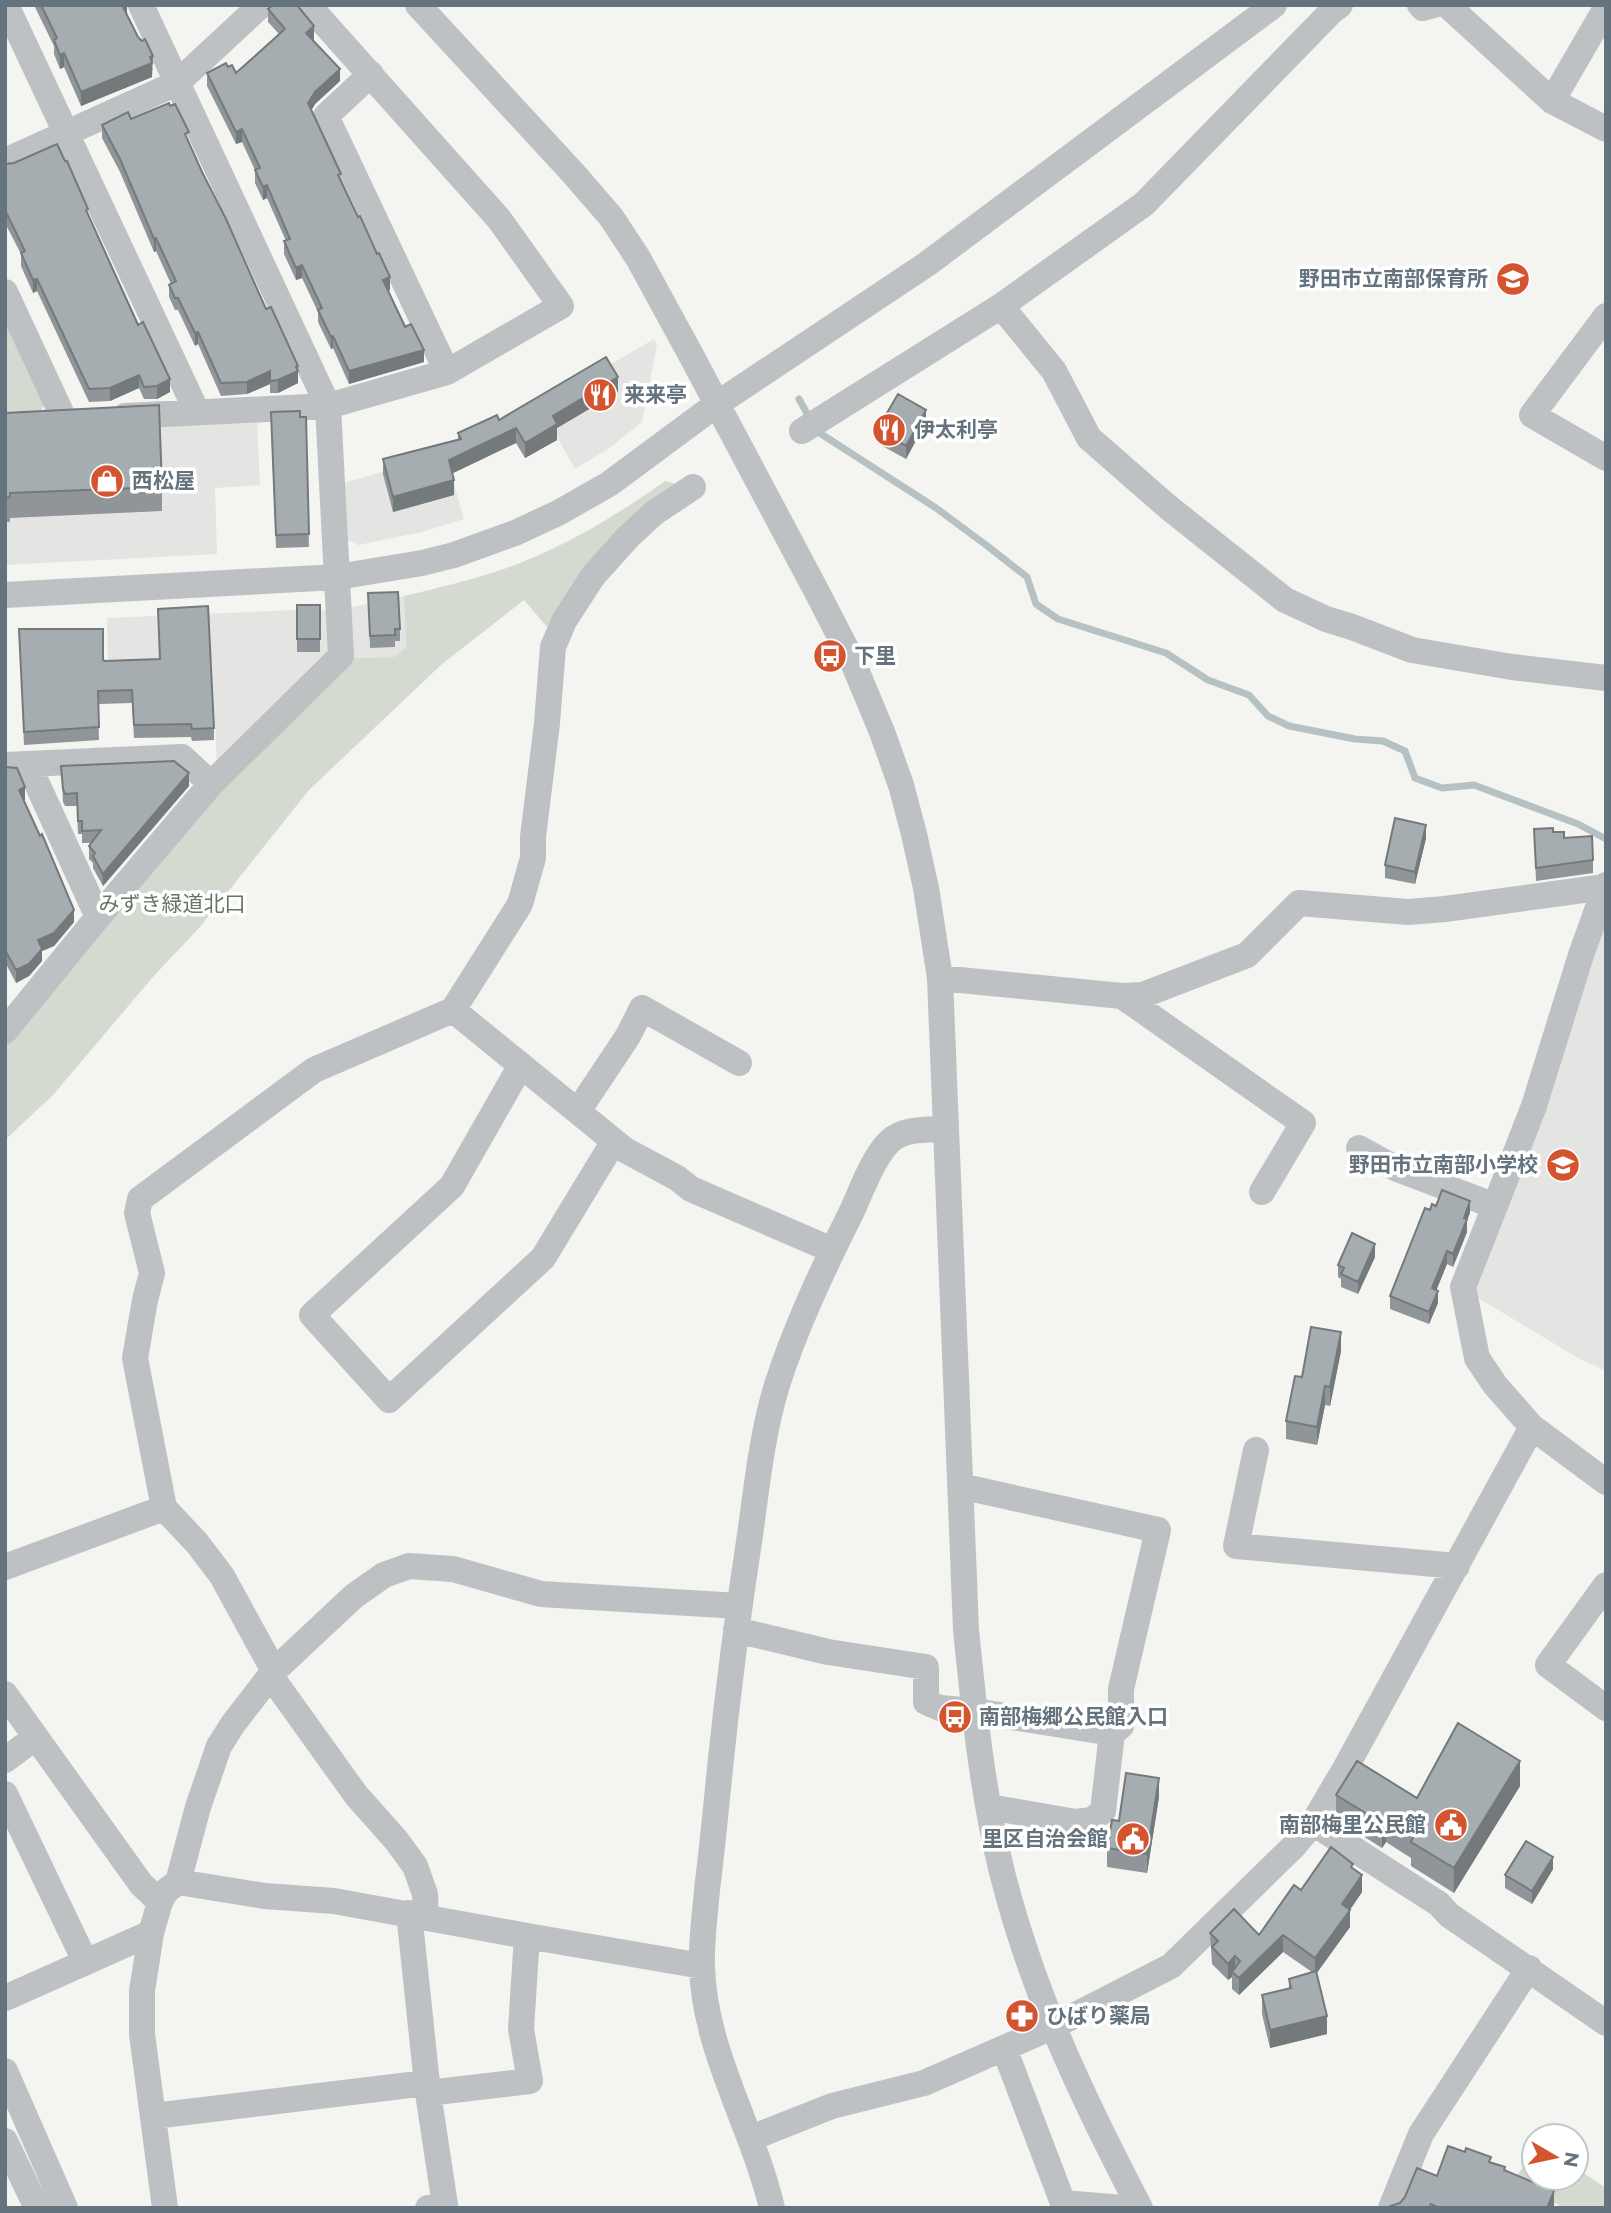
<svg xmlns="http://www.w3.org/2000/svg" width="1611" height="2213" font-family="Montserrat,'Noto Sans JP',sans-serif">
<style>
.built{fill:#e4e5e3}
.green{fill:#d5dad1}
.lines{fill:none;stroke-linecap:round;stroke-linejoin:round}
.stream{stroke:#b6c1c4;stroke-width:7}
.minor{stroke:#bdc1c4;stroke-width:26}
.wall{fill:#8f9598}
.shaded-wall{fill:#74797c}
.building{fill:#a6adb1;stroke:#74797c;stroke-width:2}
.labels{text-anchor:middle;stroke-width:7;stroke-linejoin:round;paint-order:stroke}
.poi-label{font-size:21px;font-weight:bold;fill:#65737e;stroke:#fff;text-anchor:start}
.park-label{font-size:21px;fill:#677663;stroke:#fff}
</style>
<rect width="100%" height="100%" fill="#f4f4f0"/>
<path class="built" d="M654,339L657,345L642,422L608,449L575,469L540,406Z
M257,420L260,485L215,488L217,554L5,565V433Z
M445,453L464,519L422,532L358,545L344,538L341,484Z
M404,596L406,647L395,657L352,658L349,610L352,607Z
M318,609L329,612L331,644L327,654L217,765L212,659L108,666L107,618Z
M1606,919V1371L1578,1358L1473,1295Z"/>
<path class="green" d="M5,316L45,403L41,411L5,412Z
M665,481L684,486L551,627L546,626L524,600L442,664L309,790L199,928L152,978L53,1095L5,1140V1044L210,803L352,658L394,657L406,647L404,596C438,588 471,580 504,569C561,549 616,516 665,481Z
M1534,2153V2178H1576V2168L1606,2188V2208H1564L1513,2180Z"/>
<g class="lines">
<path class="stream" d="M799,399L810,419
M815,430L936,508L986,545L1027,577L1036,604L1058,619L1166,653L1208,680L1249,695L1268,716L1289,726L1355,739L1383,741L1405,751L1415,778L1442,788L1474,785L1578,824L1606,839"/>
<path class="minor" d="M6,5L197,412
M418,5L573,173L611,217L638,258L691,355L818,594L852,660L882,732L901,785L914,834L926,888L940,978L966,1630C974,1709 982,1790 1001,1868C1031,1990 1082,2097 1140,2208
M1420,5L1423,8L1434,5
M1447,5L1552,101L1606,129
M371,74L326,116L447,372
M1552,101L1606,8
M5,161L177,83L261,5
M5,292L64,419
M1001,306L1054,371L1089,438L1168,507L1285,600L1326,619L1352,627L1412,650L1512,667L1606,678
M1606,316L1532,415L1606,458
M125,416L328,406L447,372L561,306L499,219L308,5
M802,431L1001,306L1144,204L1332,11L1340,5
M5,595L337,577L422,563L454,555L515,533L558,513L609,484L717,404L927,264L1274,5
M28,764L98,917
M5,765L182,757L211,784
M940,978L1122,996L1303,1123L1262,1192
M1122,996L1143,995L1247,955L1299,903L1408,912L1445,909L1605,887
M453,1010L625,1150L677,1178L691,1189L832,1250
M5,1031L98,917L211,784L341,656L328,406L141,5
M521,1065L452,1186L312,1315L389,1400L543,1258L614,1141
M578,1111L628,1036L642,1008L739,1063
M1359,1148L1395,1168L1495,1206L1463,1287L1477,1358L1495,1385L1532,1427L1606,1482
M1495,1206L1534,1106L1581,955L1606,885
M1256,1450L1236,1546L1457,1566
M5,1567L164,1508
M1606,1585L1548,1665L1606,1708
M736,1630L828,1652L926,1667V1702L940,1708L974,1711L1112,1733L1121,1726V1689L1158,1530L960,1486
M274,1671L222,1576L197,1543L164,1508L135,1358L145,1300L152,1273L137,1213L140,1199L314,1070L453,1010L520,904L533,858V837L547,723L553,647L564,621L593,576L628,537L654,513L693,487
M270,1675L356,1795L396,1840L415,1866L425,1894L426,1918
M5,1694L141,1884L160,1902
M5,1760L36,1737
M5,1794L85,1961
M989,1807L1076,1822L1092,1820L1103,1811L1112,1733
M1313,1823L1439,1904L1449,1915L1606,2023
M178,1882L198,1807L219,1746L233,1724L274,1671L354,1596L384,1575L409,1566L453,1569L541,1594L739,1606
M409,1913L428,2093L445,2205L428,2208
M5,1998L151,1933
M1004,2048L1063,2203L1123,2208
M5,2071L65,2208
M428,2093L530,2081L521,2029L527,1936
M154,2116L426,2083
M751,2138L832,2106L924,2083L1052,2027L1171,1966L1294,1846L1313,1823L1346,1767L1532,1427
M5,2141L37,2208
M165,2208L142,2034V1991L151,1933L160,1902L166,1891L178,1882L265,1896L334,1901L527,1936L702,1966
M772,2208C753,2127 704,2051 702,1966C701,1941 705,1915 707,1890C712,1850 716,1809 720,1768C728,1690 738,1613 750,1535C757,1485 762,1434 777,1385C796,1326 823,1269 851,1213C861,1192 873,1157 890,1141C904,1128 928,1130 946,1129
M1391,2208L1421,2134L1529,1968"/>
</g>
<path class="wall" d="M34,5H127V14L153,70H152V77L81,106L64,67L60,69L54,54V46Z
M268,9L314,39L313,40L340,81L315,104L311,111L390,290H388L424,362L349,384L333,348L331,349L318,322V312L302,278L296,280L284,254V241H286L267,198L263,200L255,183V170L242,142L236,144L207,86V73L228,67L236,73L279,34L268,22Z
M102,125L189,142L266,309L298,366V383L278,393H270V384L247,394L221,396L198,344L195,346L178,310H175L169,297V285L171,284L156,251L154,252L120,172L102,138Z
M5,164L88,214L170,392L157,399H144L139,388L110,401L89,402L37,291L33,293L21,266V254L5,223Z
M618,392L557,428V440L525,458L516,443L453,473L454,495L393,512L383,474V459L458,439V433L499,420Z
M5,413L162,487V511L10,518V522H5Z
M300,417H306L309,547L276,548L271,425Z
M926,422L906,459L877,443V430Z
M368,593L400,629V641H395V647L370,648Z
M297,605H320V652H297Z
M158,609L214,728V740L192,741L191,737L134,738L132,703L98,704L99,740L24,745L19,629L105,661L160,659Z
M61,766L189,786L103,886L93,868V863L89,859V846L91,843H82V834H78L77,806H65L63,802Z
M5,767L25,800H23L74,922L54,946L42,951V961L29,976L16,983L5,962Z
M1534,829L1553,832L1564,838L1593,860V873L1536,881Z
M1426,838L1415,884L1385,878V865Z
M1436,1206L1470,1213L1467,1220V1232L1453,1267L1447,1264L1436,1290L1438,1303L1429,1324L1390,1309V1296L1430,1210Z
M1375,1257L1358,1294L1341,1287V1279L1338,1277V1265Z
M1341,1351L1330,1406L1325,1405L1317,1445L1286,1439V1421L1302,1377Z
M1520,1786L1454,1893L1411,1866V1858L1386,1842L1382,1848L1336,1819V1795L1417,1798Z
M1159,1797L1147,1873L1107,1867V1848L1119,1821Z
M1353,1869L1362,1892L1350,1910V1927L1317,1973L1327,2034L1270,2048L1262,2014V1995L1289,1988V1979L1312,1972L1283,1952L1239,1995L1232,1989V1977L1228,1980L1212,1964L1210,1933L1259,1935L1301,1890Z
M1553,1869L1532,1904L1505,1888V1875Z"/>
<path class="shaded-wall" d="M121,5H127V13L121,16Z
M314,26V39L306,46V33Z
M64,53V67L60,69V55Z
M153,56L152,77L81,106V92Z
M340,69V81L315,104L308,116V103L315,92Z
M242,129V142L236,144V132Z
M267,185V198L263,200V187Z
M156,238V251L154,252V239Z
M302,265V278L296,280V268Z
M390,277V290L383,292V280Z
M37,279V291L33,293V280Z
M198,332V344L195,346V333Z
M333,336V348L331,349V337Z
M424,350V362L349,384V371Z
M298,366V383L278,393V380Z
M270,371V384L247,394V382Z
M139,375V388L110,401V388Z
M618,377V392L557,428V440L525,458V443L553,416Z
M170,379V392L157,399V386Z
M926,410V422L906,459V446Z
M516,428V443L449,475V460Z
M454,480V495L393,512V497Z
M189,773V786L103,886V874Z
M25,787V800L19,803V790Z
M1426,825V838L1415,884V872Z
M74,910V922L54,946L42,951V961L29,976L16,983V970L38,940Z
M1470,1201V1213L1467,1220V1232L1453,1267V1254L1464,1218Z
M1375,1244V1257L1358,1294V1282Z
M1447,1251V1264L1432,1301V1288Z
M1438,1291V1303L1429,1324V1312Z
M1341,1332V1351L1330,1406V1387Z
M1325,1386V1405L1317,1445V1427Z
M1520,1761V1786L1454,1893V1868Z
M1159,1778V1797L1147,1873V1854Z
M1386,1817V1842L1382,1848V1823Z
M1553,1857V1869L1532,1904V1891Z
M1362,1875V1892L1342,1921V1904Z
M1350,1910V1927L1315,1975V1958Z
M1283,1935V1952L1239,1995V1978Z
M1235,1956V1973L1232,1972V1977L1228,1980V1964Z
M1327,2016V2034L1270,2048V2030Z
M1554,2191V2208H1547Z"/>
<path class="building" d="M41,5H122L138,37L142,41L145,39L153,56L150,57L152,63L81,92L64,53L60,55L54,40L57,38Z
M273,5H297L314,26L306,33L340,69L315,92L308,103L341,174L338,175L358,217L360,216L377,254L379,253L383,262L390,277L383,280L405,327L411,324L424,350L349,371L333,336L331,337L318,310L322,308L302,265L296,268L284,241L290,239L267,185L263,187L255,170L260,168L242,129L236,132L207,73L226,63L228,67L232,65L236,73L285,29L268,9Z
M169,103L170,106L175,104L189,132L185,134L202,172L226,219L266,309L271,307L298,366L296,367L298,371L278,380L270,381V371L247,382L221,383L198,332L195,333L178,298H175L169,285L176,281L156,238L154,239L120,159L102,125L128,112L131,119Z
M57,144L65,161H67L88,209L86,210L138,325L143,322L170,379L157,386L144,387L139,375L110,388L89,389L37,279L33,280L21,253L25,251L5,210V164L14,163Z
M606,357L618,377L553,416L557,424L525,443L516,428L449,460L454,480L393,497L383,459L461,439L458,433L497,415L499,420Z
M898,394L926,410L906,446L877,430Z
M159,405L162,487L10,493V497L5,498V413Z
M300,411V417H306L309,534L276,535L271,412Z
M398,592L400,629H395V635L370,636L368,593Z
M297,605H320V639H297Z
M208,606L214,728L192,729L191,724L134,725L132,690L98,691L99,727L24,732L19,629H103V660L105,661L160,659L158,609Z
M174,761L189,773L103,874L93,856L95,853L89,846L101,830L82,831V821H78L77,793L65,794L63,789L61,766Z
M5,767L17,768L25,787L19,790L40,836L42,834L74,910L54,933L38,940L42,949L29,964L16,970L5,950Z
M1395,818L1426,825L1415,872L1385,865Z
M1553,828V832H1564V838L1592,836L1593,860L1536,868L1534,829Z
M1442,1190L1470,1201L1464,1218L1467,1219L1453,1254L1447,1251L1432,1288L1438,1291L1429,1312L1390,1296L1425,1208L1430,1210L1432,1204L1436,1206Z
M1352,1233L1375,1244L1358,1282L1341,1274L1344,1268L1338,1265Z
M1311,1327L1341,1332L1330,1387L1325,1386L1317,1427L1286,1421L1295,1376L1302,1377Z
M1458,1723L1520,1761L1454,1868L1411,1842L1414,1835L1386,1817L1382,1823L1336,1795L1357,1761L1417,1798Z
M1126,1773L1159,1778L1147,1854L1107,1848L1112,1820L1119,1821Z
M1526,1841L1553,1857L1532,1891L1505,1875Z
M1331,1847L1353,1864L1351,1867L1362,1875L1342,1904L1350,1910L1315,1958L1283,1935L1239,1978L1232,1972L1240,1961L1235,1956L1228,1964L1212,1947L1218,1941L1210,1933L1234,1909L1259,1935L1294,1885L1301,1890Z
M1316,1971L1327,2016L1270,2030L1262,1995L1291,1988L1289,1979Z
M1448,2146L1465,2152L1466,2148L1491,2157L1489,2162L1505,2167L1504,2170L1554,2191L1547,2208H1439L1431,2204L1429,2208H1389L1390,2206L1400,2203L1405,2197L1417,2168L1437,2176Z"/>
<defs>
<g id="school-disc" transform="scale(1.75)"><circle r="9.5" fill="#d4542f" stroke="#fff"/><path d="M0-5L7-2L0 1L-7-2ZM-4 1L0 2.5L4 1V4Q0 6-4 4Z" fill="#fff"/></g>
<g id="restaurant-disc" transform="scale(1.75)"><circle r="9.5" fill="#d4542f" stroke="#fff"/><path d="M-5-6h1v4h1v-4h1v4h1v-4h1v5L-1.5 .5V6h-2V.5L-5-1ZM5-6V6H3V1.5H1.5Q1.5-4 5-6Z" fill="#fff"/></g>
<g id="shop-disc" transform="scale(1.75)"><circle r="9.5" fill="#d4542f" stroke="#fff"/><path d="M-5-2.5h2.3a2.7 3.5 0 0 1 5.4 0H5L5.5 6h-11ZM-1.5-2.5h3a1.5 2.3 0 0 0-3 0Z" fill="#fff"/></g>
<g id="bus-disc" transform="scale(1.75)"><circle r="9.5" fill="#d4542f" stroke="#fff"/><path d="M-5-6H5V4H4V6H2V4H-2V6H-4V4H-5ZM-3.5-4V0h7V-4ZM-3.5 1.2v1.5H-2V1.2ZM2 1.2v1.5H3.5V1.2Z" fill="#fff"/></g>
<g id="civic-disc" transform="scale(1.75)"><circle r="9.5" fill="#d4542f" stroke="#fff"/><path d="M-.6-6.5H3V-4.5H.6V-3L4-1V1h2V6H-6V1h2V-1L-.6-3ZM-1.2 2.5V6h2.4V2.5Z" fill="#fff"/></g>
<g id="pharmacy-disc" transform="scale(1.75)"><circle r="9.5" fill="#d4542f" stroke="#fff"/><path d="M-2-6h4v4h4v4h-4v4h-4v-4h-4v-4h4Z" fill="#fff"/></g>
</defs>
<g fill-rule="evenodd">
<use href="#school-disc" x="1513" y="279"/>
<use href="#restaurant-disc" x="600" y="395"/>
<use href="#restaurant-disc" x="889" y="430"/>
<use href="#shop-disc" x="107" y="481"/>
<use href="#bus-disc" x="830" y="656"/>
<use href="#school-disc" x="1563" y="1165"/>
<use href="#bus-disc" x="955" y="1717"/>
<use href="#civic-disc" x="1451" y="1825"/>
<use href="#civic-disc" x="1133" y="1839"/>
<use href="#pharmacy-disc" x="1022" y="2016"/>
</g>
<g class="labels">
<g class="poi-label">
<text x="1488" y="286" text-anchor="end">野田市立南部保育所</text>
<text x="624" y="402">来来亭</text>
<text x="914" y="437">伊太利亭</text>
<text x="132" y="488">西松屋</text>
<text x="854" y="663">下里</text>
<text x="1538" y="1172" text-anchor="end">野田市立南部小学校</text>
<text x="979" y="1724">南部梅郷公民館入口</text>
<text x="1426" y="1832" text-anchor="end">南部梅里公民館</text>
<text x="1108" y="1846" text-anchor="end">里区自治会館</text>
<text x="1046" y="2023">ひばり薬局</text>
</g>
<g class="park-label">
<text x="172" y="911">みずき緑道北口</text>
</g>
</g>
<rect width="1611" height="2213" fill="none" stroke="#65737e" stroke-width="14"/>
<g transform="translate(1555 2157) rotate(99)"><circle r="33" fill="#ffffff" stroke="#c1c7cb" stroke-width="2"/>
<path d="M0-5L12 26L0 18L-12 26Z" fill="#d4542f"/>
<text y="-10" font-size="19" font-weight="bold" text-anchor="middle" fill="#65737e">N</text>
</g>
</svg>
